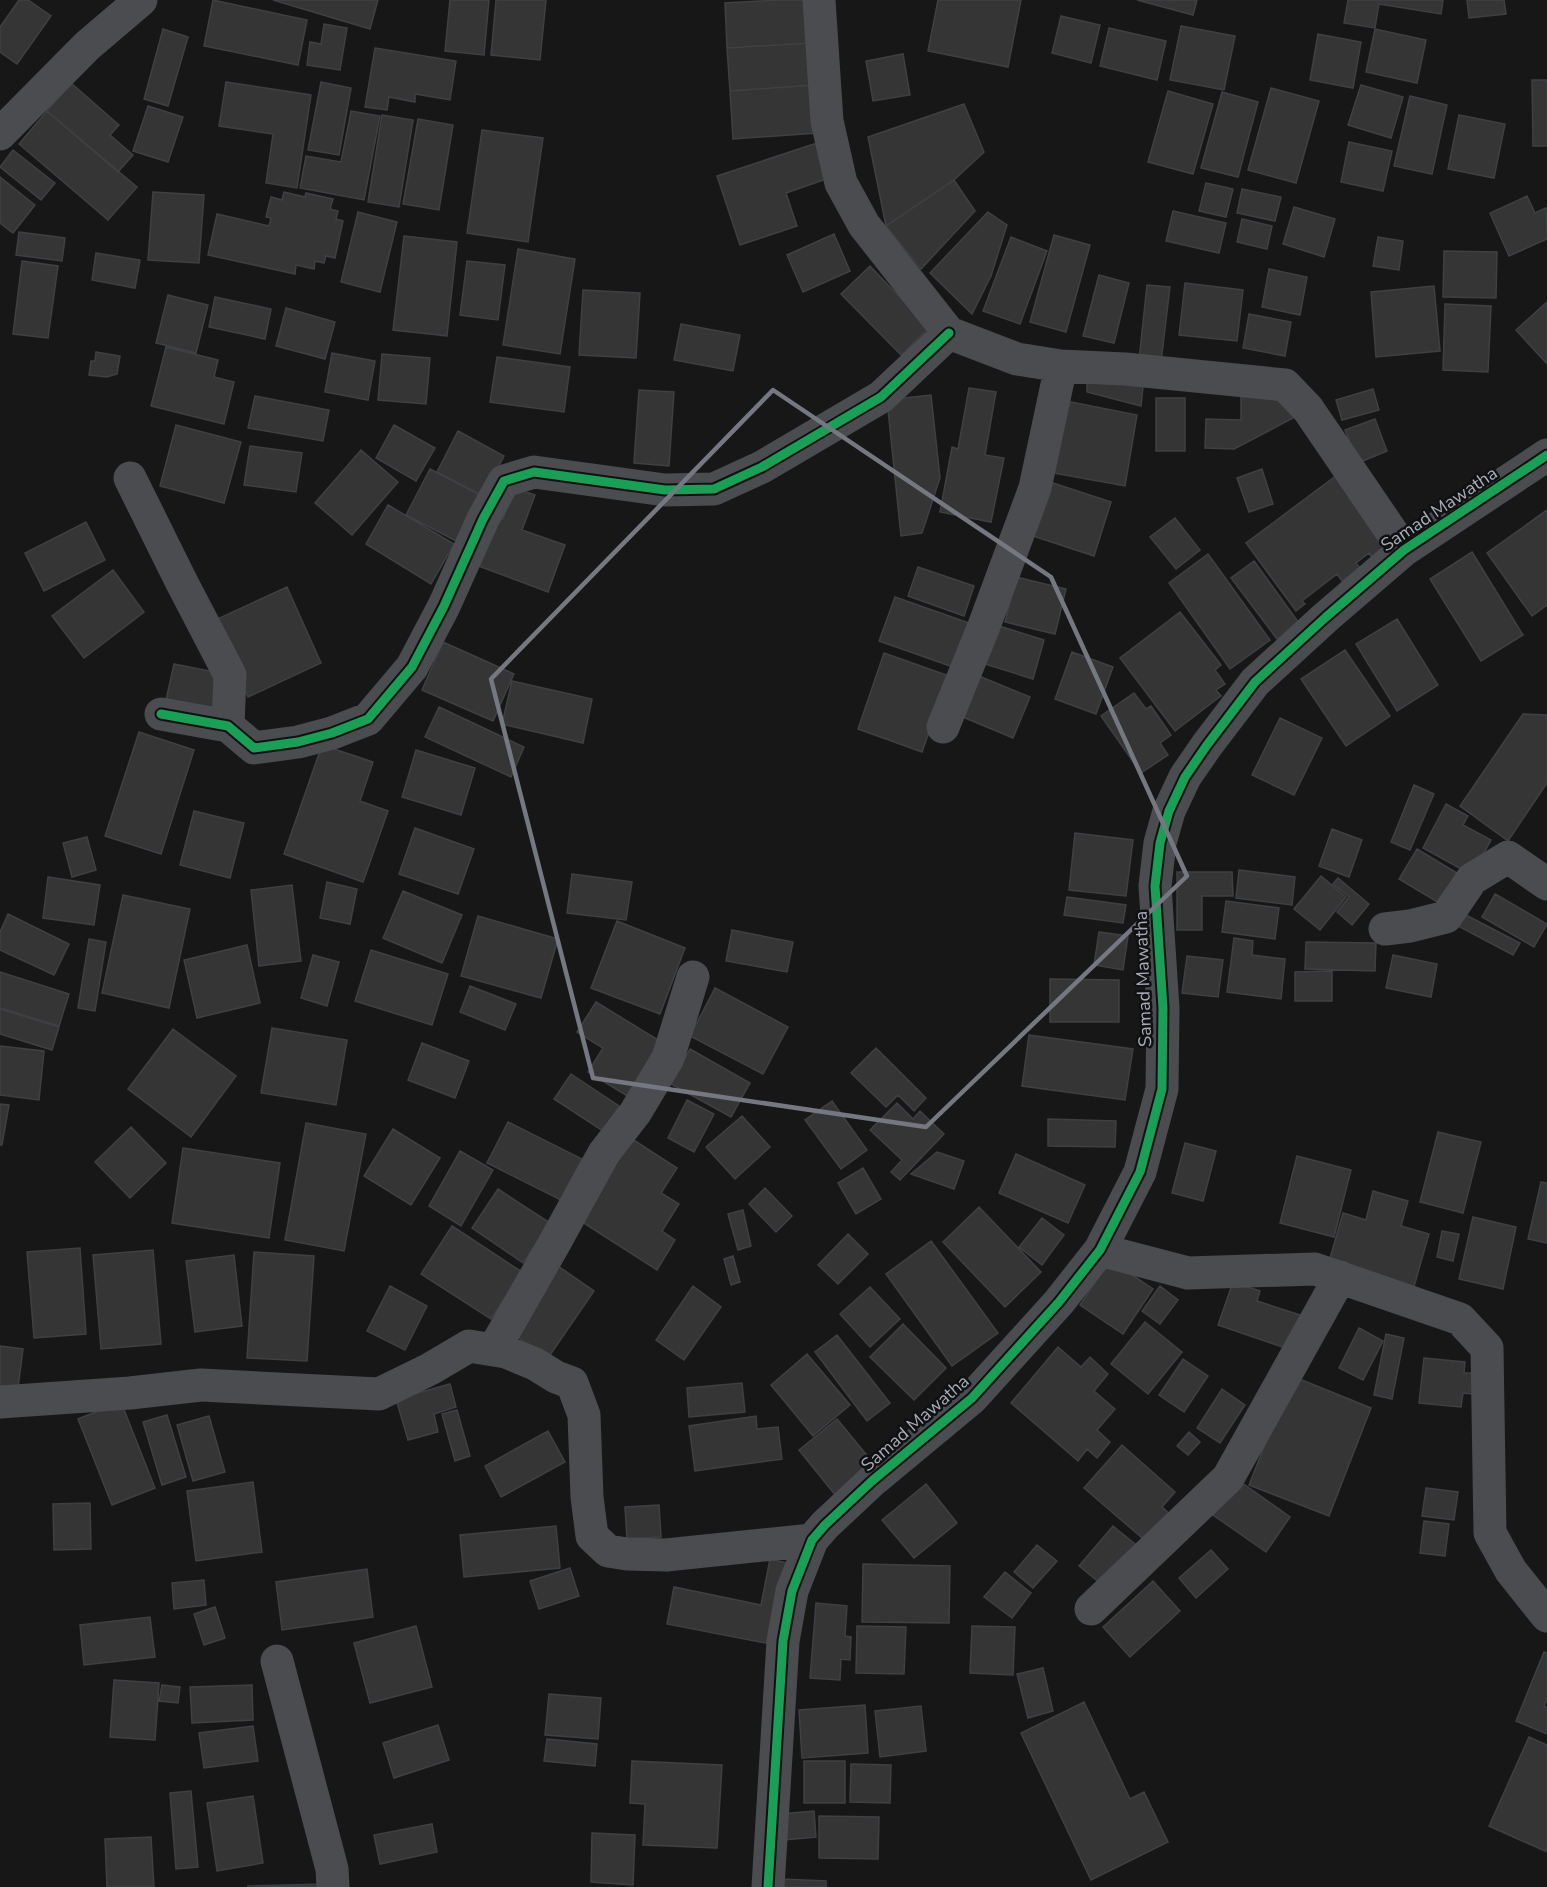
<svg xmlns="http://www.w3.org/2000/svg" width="1547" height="1887" font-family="'Nunito Sans',sans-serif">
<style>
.building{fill:#353536;stroke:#3f4043;stroke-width:1.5}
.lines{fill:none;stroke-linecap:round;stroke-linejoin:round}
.minor{stroke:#4b4c50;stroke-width:33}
.cycleway-casing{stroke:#111113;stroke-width:13}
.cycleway{stroke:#1a9f57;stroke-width:9}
.marked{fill:none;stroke:#757880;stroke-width:4.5;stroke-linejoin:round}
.labels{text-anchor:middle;stroke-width:5;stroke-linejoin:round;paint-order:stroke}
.street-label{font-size:18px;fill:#a8adb8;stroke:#111113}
</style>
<rect width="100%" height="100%" fill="#171717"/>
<path class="building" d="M19,0H28L51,16L17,64L0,52V27Z
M213,0L307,20L298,65L204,46Z
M273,0H378L370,29Z
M450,0H489L484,55L445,51Z
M496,0H546L540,60L491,55Z
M779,0H809L811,43L727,48L725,3Z
M938,0H1021L1008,67L928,51Z
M1137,0H1197L1193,15Z
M1348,0H1443L1441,14L1379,4L1375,28L1344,23Z
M1467,0H1504L1506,14L1469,18Z
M1061,16L1100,25L1091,63L1052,53Z
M324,24L347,28L340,70L307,65L310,42L321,44Z
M1181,26L1235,36L1224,90L1170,80Z
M1109,28L1166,41L1157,80L1100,66Z
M163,29L188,37L168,106L144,99Z
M1375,29L1426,40L1417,83L1366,72Z
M1318,34L1361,42L1353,88L1310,80Z
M811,43L814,85L730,91L727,48Z
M375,48L456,61L450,100L415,94V102L389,97L387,110L365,107Z
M903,54L910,95L873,101L866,61Z
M1532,80H1547V146H1533Z
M226,82L311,95L297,188L266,183L273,134L219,126Z
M321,82L351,88L339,155L308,150Z
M71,83L119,125L110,135L133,155L118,172L47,111Z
M814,85L817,133L733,139L730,91Z
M1361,85L1403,97L1391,138L1348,125Z
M1271,88L1319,101L1296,183L1248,170Z
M1168,91L1213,104L1193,174L1148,162Z
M1222,92L1258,102L1238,177L1201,168Z
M1410,96L1447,105L1432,174L1394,166Z
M964,104L984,152L954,180L886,226L868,137Z
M148,106L183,117L168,162L133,151Z
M47,111L137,187L108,220L19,144Z
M351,111L380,116L364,200L300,188L306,156L341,162Z
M382,115L413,120L399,207L368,202Z
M1459,115L1505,124L1494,178L1448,169Z
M418,119L453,125L439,210L403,204Z
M482,130L543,138L528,242L467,233Z
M1349,142L1392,151L1383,191L1341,182Z
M817,143L829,178L786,193L797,226L740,245L717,176Z
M13,150L55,183L41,200L0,167Z
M0,177L35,205L13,233L0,223Z
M954,180L975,211L921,269L886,226Z
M1206,183L1233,189L1226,217L1199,211Z
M1242,189L1281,197L1275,221L1237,213Z
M153,192L204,195L199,263L148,260Z
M284,192L305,197L306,193L333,199L330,209L338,211L336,219L343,221L335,258L326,256L324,263L315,261L314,269L296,265L295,274L208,255L217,214L269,226L271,218L266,217L271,197L282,200Z
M1527,196L1535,213L1546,208L1547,239L1509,256L1490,213Z
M1294,207L1335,219L1324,257L1283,244Z
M1173,211L1226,223L1219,253L1166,241Z
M358,212L397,222L380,292L341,282Z
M988,212L1007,225L991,276L972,314L930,273Z
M1242,219L1272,226L1267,249L1237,242Z
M19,232L65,238L62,261L16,255Z
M834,234L850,271L803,292L787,255Z
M1054,235L1090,245L1066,332L1030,322Z
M404,236L457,242L447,336L393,330Z
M1011,237L1047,251L1020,324L983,311Z
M1378,237L1403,241L1399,270L1373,266Z
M518,249L575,259L560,354L503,345Z
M1444,251L1497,252L1496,298L1443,297Z
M96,253L140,260L135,288L92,280Z
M22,261L58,266L48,338L13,334Z
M467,261L505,265L498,320L460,315Z
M870,266L929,328L901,355L841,294Z
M1269,269L1307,277L1300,315L1262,307Z
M1099,275L1129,283L1114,343L1083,336Z
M1185,283L1243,290L1237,341L1179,335Z
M1147,285L1170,287L1161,362L1139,360Z
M1434,286L1440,351L1376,357L1371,292Z
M583,290L640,293L636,358L579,355Z
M168,295L208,305L196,353L156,343Z
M215,297L271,309L265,339L209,327Z
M1547,302V364L1516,330Z
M1445,304L1491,306L1488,372L1443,370Z
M286,308L335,322L325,359L276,346Z
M1249,314L1291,322L1285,356L1243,348Z
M681,324L740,335L733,371L674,360Z
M166,347L218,360L214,377L234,382L224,424L151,406Z
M96,352L120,356L117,374L107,377L89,375L91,361H95Z
M332,353L375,361L368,400L325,392Z
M382,354L430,358L426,404L378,400Z
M497,357L570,367L564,412L490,402Z
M1087,374L1144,377L1141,406L1087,392Z
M969,388L996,392L985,455L1004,458L991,522L940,512L952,447L958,449Z
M1373,389L1379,410L1342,420L1336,400Z
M639,390L674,392L669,466L634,463Z
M1241,392L1281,393L1293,418L1234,449L1205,448L1206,419L1241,420Z
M931,395L940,478L922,533L901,536L887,400Z
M255,396L329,410L323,441L248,428Z
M1156,398H1185V451H1156Z
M1066,401L1137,415L1125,486L1053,473Z
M1375,419L1387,451L1358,463L1345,430Z
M176,425L241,442L224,503L160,486Z
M394,425L435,448L416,481L376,458Z
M458,431L504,456L483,496L437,472Z
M250,446L302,453L296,492L244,485Z
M361,450L398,482L352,535L315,503Z
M430,469L480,495L456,541L406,515Z
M1262,469L1273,504L1249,512L1237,478Z
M1337,475L1390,547L1373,559L1369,553L1356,563L1360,568L1342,581L1337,574L1302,601L1305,604L1296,611L1246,543Z
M1050,482L1111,502L1094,556L1033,536Z
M514,488L535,495L522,530L565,545L548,592L476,565L493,516L503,519Z
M388,505L454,544L431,584L366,544Z
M1547,510V605L1532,616L1487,553Z
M1175,518L1200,550L1176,569L1150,537Z
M86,522L105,560L44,591L25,553Z
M1472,552L1523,635L1481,661L1430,579Z
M1208,554L1270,640L1230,669L1169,583Z
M1254,561L1299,623L1277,639L1231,578Z
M918,567L974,586L964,616L908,596Z
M113,570L144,612L84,658L52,616Z
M1016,577L1066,589L1055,634L1005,622Z
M287,587L321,663L248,697L213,621Z
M895,597L969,623L953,667L879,641Z
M1180,612L1221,665L1215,670L1225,684L1216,690L1221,696L1175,731L1120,658Z
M1397,619L1438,685L1397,711L1356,644Z
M996,625L1044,640L1033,679L985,664Z
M443,642L514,674L493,721L422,690Z
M1345,650L1390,716L1346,746L1301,679Z
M1072,652L1113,667L1096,714L1055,699Z
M884,653L949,676L922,752L858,729Z
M174,664L225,674L218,711L166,700Z
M974,674L1030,697L1013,738L958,715Z
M512,681L592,699L583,743L502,724Z
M1134,693L1146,709L1151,706L1171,735L1160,743L1168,755L1141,773L1101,716Z
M439,707L524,747L511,777L425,737Z
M1523,714L1547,715V783L1508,841L1460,806Z
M1280,718L1322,738L1294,795L1252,775Z
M139,732L194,750L161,854L105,836Z
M322,745L373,762L360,801L388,811L363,882L284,854Z
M416,750L475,768L461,815L402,797Z
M1414,785L1434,794L1410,850L1391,842Z
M1446,804L1468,816L1463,825L1491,840L1472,875L1423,848Z
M194,811L244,823L230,878L180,865Z
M415,828L474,849L458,894L399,874Z
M1332,829L1362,840L1349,877L1319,866Z
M1075,833L1133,840L1126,896L1069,890Z
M87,837L96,870L72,877L63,843Z
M1417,849L1457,873L1439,903L1399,879Z
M1239,870L1295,877L1292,905L1236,898Z
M1177,872H1232L1233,896H1202V930H1177Z
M572,874L632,882L626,920L567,913Z
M1321,876L1346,897L1320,930L1294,909Z
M48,877L100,885L94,925L43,918Z
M1338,878L1369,904L1352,925L1337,912L1349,897L1333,884Z
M327,882L357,889L350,924L320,918Z
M292,885L301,961L259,966L251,890Z
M403,891L462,915L442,963L383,938Z
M1495,894L1547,924L1534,947L1482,917Z
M123,895L190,909L169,1008L102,993Z
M1067,897L1126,905L1123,923L1064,915Z
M1226,901L1279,908L1275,939L1222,932Z
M1462,913L1520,943L1513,955L1456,925Z
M8,914L69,944L54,975L0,950V932Z
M478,916L558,939L541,998L461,976Z
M617,921L685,948L660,1014L591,988Z
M732,930L793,942L787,972L726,961Z
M1099,932L1128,936L1123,970L1094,965Z
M1234,938L1253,941L1252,955L1285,959L1281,999L1227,992Z
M89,939L106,942L95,1011L78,1008Z
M1306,942L1376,943L1375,971L1305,969Z
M247,945L260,1003L197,1018L184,960Z
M371,950L448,974L432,1025L355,1001Z
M313,955L339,962L327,1006L301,998Z
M1393,955L1437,964L1431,997L1386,988Z
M1187,956L1223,960L1218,997L1182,993Z
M1332,971V1001H1295V972Z
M0,972L69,994L59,1026L0,1008Z
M1050,979L1119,980V1022H1050Z
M470,986L516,1004L505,1030L460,1012Z
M715,988L788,1027L763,1074L690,1036Z
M596,1002L663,1043L629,1097L588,1072L603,1048L577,1032Z
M0,1009L59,1027L52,1050L0,1034Z
M272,1028L347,1040L336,1105L261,1093Z
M173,1029L236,1076L191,1137L128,1089Z
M1029,1035L1133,1049L1125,1100L1022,1086Z
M422,1043L469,1061L455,1098L408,1080Z
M0,1046L44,1051L39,1100L0,1095Z
M876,1048L926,1098L914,1111L898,1095L886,1107L851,1073Z
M690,1049L750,1083L731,1117L671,1084Z
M571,1074L619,1106L603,1131L554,1099Z
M687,1100L714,1114L694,1152L668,1138Z
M832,1101L867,1150L841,1169L805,1120Z
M897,1103L913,1119L920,1111L944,1134L900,1180L891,1172L902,1160L870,1130Z
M0,1104L9,1105L2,1145H0Z
M742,1116L770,1147L735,1179L706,1147Z
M1048,1119L1116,1121L1115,1147L1048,1146Z
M508,1122L582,1159L561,1200L487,1163Z
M306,1123L366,1134L344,1251L285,1240Z
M131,1127L166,1163L130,1198L95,1162Z
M393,1129L440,1158L411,1205L364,1176Z
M1438,1132L1481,1142L1463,1213L1420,1202Z
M632,1139L677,1168L661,1193L679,1204L662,1231L675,1240L657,1270L579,1220Z
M1185,1143L1216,1151L1203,1201L1172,1193Z
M183,1148L280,1163L269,1238L172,1223Z
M460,1151L493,1170L461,1226L429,1206Z
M937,1152L964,1161L954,1189L911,1174Z
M1016,1154L1085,1185L1068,1223L999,1193Z
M1297,1156L1351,1170L1334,1237L1280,1223Z
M863,1168L881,1199L856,1214L838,1183Z
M1541,1182L1547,1183V1243L1528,1239Z
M765,1188L792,1216L776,1232L749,1204Z
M498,1189L550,1223L523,1263L472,1228Z
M1373,1191L1408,1201L1401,1226L1429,1234L1413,1290L1328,1265L1343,1213L1366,1220Z
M979,1207L1041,1272L1005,1307L943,1242Z
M743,1210L751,1246L738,1250L728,1214Z
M1473,1217L1516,1227L1503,1289L1459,1279Z
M1042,1218L1064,1235L1042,1265L1019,1247Z
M452,1226L522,1272L491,1319L421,1274Z
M1442,1231L1459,1234L1453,1261L1437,1257Z
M848,1234L868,1254L838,1284L818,1265Z
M931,1241L998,1333L952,1366L886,1274Z
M80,1248L86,1334L34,1338L27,1252Z
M153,1250L161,1344L101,1349L93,1255Z
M254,1252L314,1256L307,1361L247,1358Z
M234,1255L242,1326L195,1332L186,1261Z
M733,1256L740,1282L731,1285L724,1259Z
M1110,1260L1153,1289L1123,1334L1080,1305Z
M558,1266L594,1291L548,1358L512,1333Z
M1233,1282L1260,1291L1257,1301L1300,1315L1288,1349L1218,1325Z
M390,1286L427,1306L405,1350L367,1331Z
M693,1286L721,1307L684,1360L656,1340Z
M1160,1286L1178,1300L1160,1324L1142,1311Z
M870,1287L900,1319L870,1347L840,1314Z
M1145,1322L1182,1352L1148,1394L1111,1364Z
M903,1324L946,1368L914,1400L870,1357Z
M1359,1328L1383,1341L1363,1380L1339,1368Z
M1386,1334L1404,1338L1392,1399L1374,1395Z
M837,1335L890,1403L867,1421L815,1352Z
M0,1346L23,1349L18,1388L0,1386Z
M1058,1347L1081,1367L1090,1357L1108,1374L1094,1391L1115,1409L1097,1430L1110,1442L1097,1458L1087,1449L1078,1461L1011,1403Z
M807,1354L850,1405L813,1436L771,1385Z
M1424,1358L1465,1362L1464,1373H1475L1473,1394L1463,1393L1461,1407L1419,1403Z
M1183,1359L1208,1376L1184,1412L1159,1395Z
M1292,1376L1371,1408L1329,1516L1249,1485Z
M742,1383L745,1412L689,1417L687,1388Z
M450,1384L456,1407L434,1414L438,1432L408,1440L396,1399Z
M1222,1389L1245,1405L1220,1443L1197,1428Z
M121,1402L155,1488L112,1505L78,1419Z
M457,1410L470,1456L455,1461L442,1414Z
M167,1415L186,1477L162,1485L143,1422Z
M209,1416L225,1472L193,1481L177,1425Z
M756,1416L757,1429L778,1427L782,1459L695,1471L689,1426Z
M837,1419L874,1464L836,1496L799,1450Z
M548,1431L565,1462L501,1497L485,1466Z
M1189,1432L1200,1442L1188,1455L1177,1446Z
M1122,1445L1175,1492L1162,1507L1171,1515L1148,1543L1084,1488Z
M1238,1480L1290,1517L1266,1552L1213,1515Z
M253,1482L262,1552L196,1561L187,1491Z
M926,1484L957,1523L914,1558L882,1520Z
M1426,1488L1458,1492L1454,1520L1422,1516Z
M90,1503L91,1549L54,1550L53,1504Z
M659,1505L661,1537L627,1539L625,1507Z
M1424,1521L1449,1524L1445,1556L1420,1553Z
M556,1526L560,1568L464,1577L460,1535Z
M1113,1526L1140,1548L1106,1588L1079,1566Z
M1037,1545L1057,1561L1033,1588L1014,1572Z
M1211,1550L1228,1569L1196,1598L1179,1578Z
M770,1559L787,1563L771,1644L667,1624L674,1587L761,1605Z
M863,1564L950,1566L949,1623L862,1622Z
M570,1568L579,1596L539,1609L530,1581Z
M367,1569L373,1617L282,1630L276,1582Z
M1005,1572L1031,1593L1012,1618L984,1597Z
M204,1580L206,1605L174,1609L172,1583Z
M1153,1581L1180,1611L1130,1657L1103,1627Z
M816,1603L847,1606L845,1636L851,1637L850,1660L841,1659L840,1680L810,1678Z
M215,1607L225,1638L204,1645L194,1614Z
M150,1617L155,1657L84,1665L80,1625Z
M416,1626L432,1687L370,1703L354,1643Z
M857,1626L906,1627L904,1674L856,1673Z
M972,1626L1015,1627L1013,1675L970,1673Z
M1544,1652L1547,1653V1700L1544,1706L1547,1707V1734L1516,1721Z
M1043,1668L1053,1711L1028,1718L1017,1674Z
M114,1680L159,1683L155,1740L110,1737Z
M162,1685L180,1687L178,1703L159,1701Z
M252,1685L253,1720L192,1723L190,1687Z
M549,1694L601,1698L598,1739L545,1735Z
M1084,1702L1130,1799L1144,1792L1168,1842L1091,1880L1021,1733Z
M865,1705L868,1753L802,1758L799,1710Z
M921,1706L926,1751L880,1757L875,1711Z
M438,1725L449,1760L394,1778L383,1743Z
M253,1726L258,1761L204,1768L199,1733Z
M1529,1737L1547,1745V1852L1489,1826Z
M547,1739L597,1744L595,1766L544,1761Z
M632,1761L722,1765L717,1848L643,1845L645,1804L630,1803Z
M804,1761H845V1803H804Z
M851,1764L891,1765L890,1803L850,1802Z
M191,1791L198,1867L176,1869L170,1793Z
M253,1796L263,1863L217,1871L207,1803Z
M814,1811L816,1837L784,1840L781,1814Z
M819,1816L879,1817L878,1859L819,1858Z
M432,1824L437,1852L380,1864L374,1835Z
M592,1833L635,1835L633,1885L591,1882Z
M151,1837L154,1887H107L105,1839Z
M782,1879L826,1881V1887H781Z
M327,1884L328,1887L247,1886Z"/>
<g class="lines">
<path class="minor" d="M819,0L827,121L841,183L864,225L949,333L1017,359L1061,366L1125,369L1285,385L1308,409L1404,550
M0,134L87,46L141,0
M130,478L181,581L230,675L228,726
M161,714L228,726L254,748L298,742L332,733L368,719L412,667L444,606L483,519L504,481L534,472L665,490L714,489L762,467L881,397L949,333
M943,727L984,626L1035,488L1061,366
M1385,929L1410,926L1446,917L1472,879L1508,857L1547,884
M1100,1250L1188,1273L1315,1269L1460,1319L1487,1348L1490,1533L1511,1571L1547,1616
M494,1349L554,1244L604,1153L635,1113L668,1058L693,977
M0,1402L130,1393L201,1385L379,1394L430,1369L469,1346L506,1352L535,1364L556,1377L572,1383L584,1415L587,1497L592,1536L608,1551L627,1554L666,1555L812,1540
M1091,1609L1228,1478L1340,1277
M277,1661L332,1869L333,1887
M768,1887L783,1641L792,1591L812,1540L825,1525L872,1481L972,1398L1059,1302L1100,1250L1140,1172L1162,1089L1163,1008L1155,886L1160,843L1169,811L1185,777L1207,745L1255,682L1326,617L1404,550L1547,455"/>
<g class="cycleway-casing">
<path id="cycleway" d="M161,714L228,726L254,748L298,742L332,733L368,719L412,667L444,606L483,519L504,481L534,472L665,490L714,489L762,467L881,397L949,333
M768,1887L783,1641L792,1591L812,1540L825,1525L872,1481L972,1398L1059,1302L1100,1250L1140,1172L1162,1089L1163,1008L1155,886L1160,843L1169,811L1185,777L1207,745L1255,682L1326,617L1404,550L1547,455"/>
</g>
<use href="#cycleway" class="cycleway"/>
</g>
<path class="marked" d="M773,390L1051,577L1187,876L926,1127L593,1078L491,679Z"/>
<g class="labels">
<g class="street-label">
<text transform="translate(1439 509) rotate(-34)" y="6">Samad Mawatha</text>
<text transform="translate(1143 979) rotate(-92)" y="6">Samad Mawatha</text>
<text transform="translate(915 1423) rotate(-41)" y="6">Samad Mawatha</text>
</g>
</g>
</svg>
